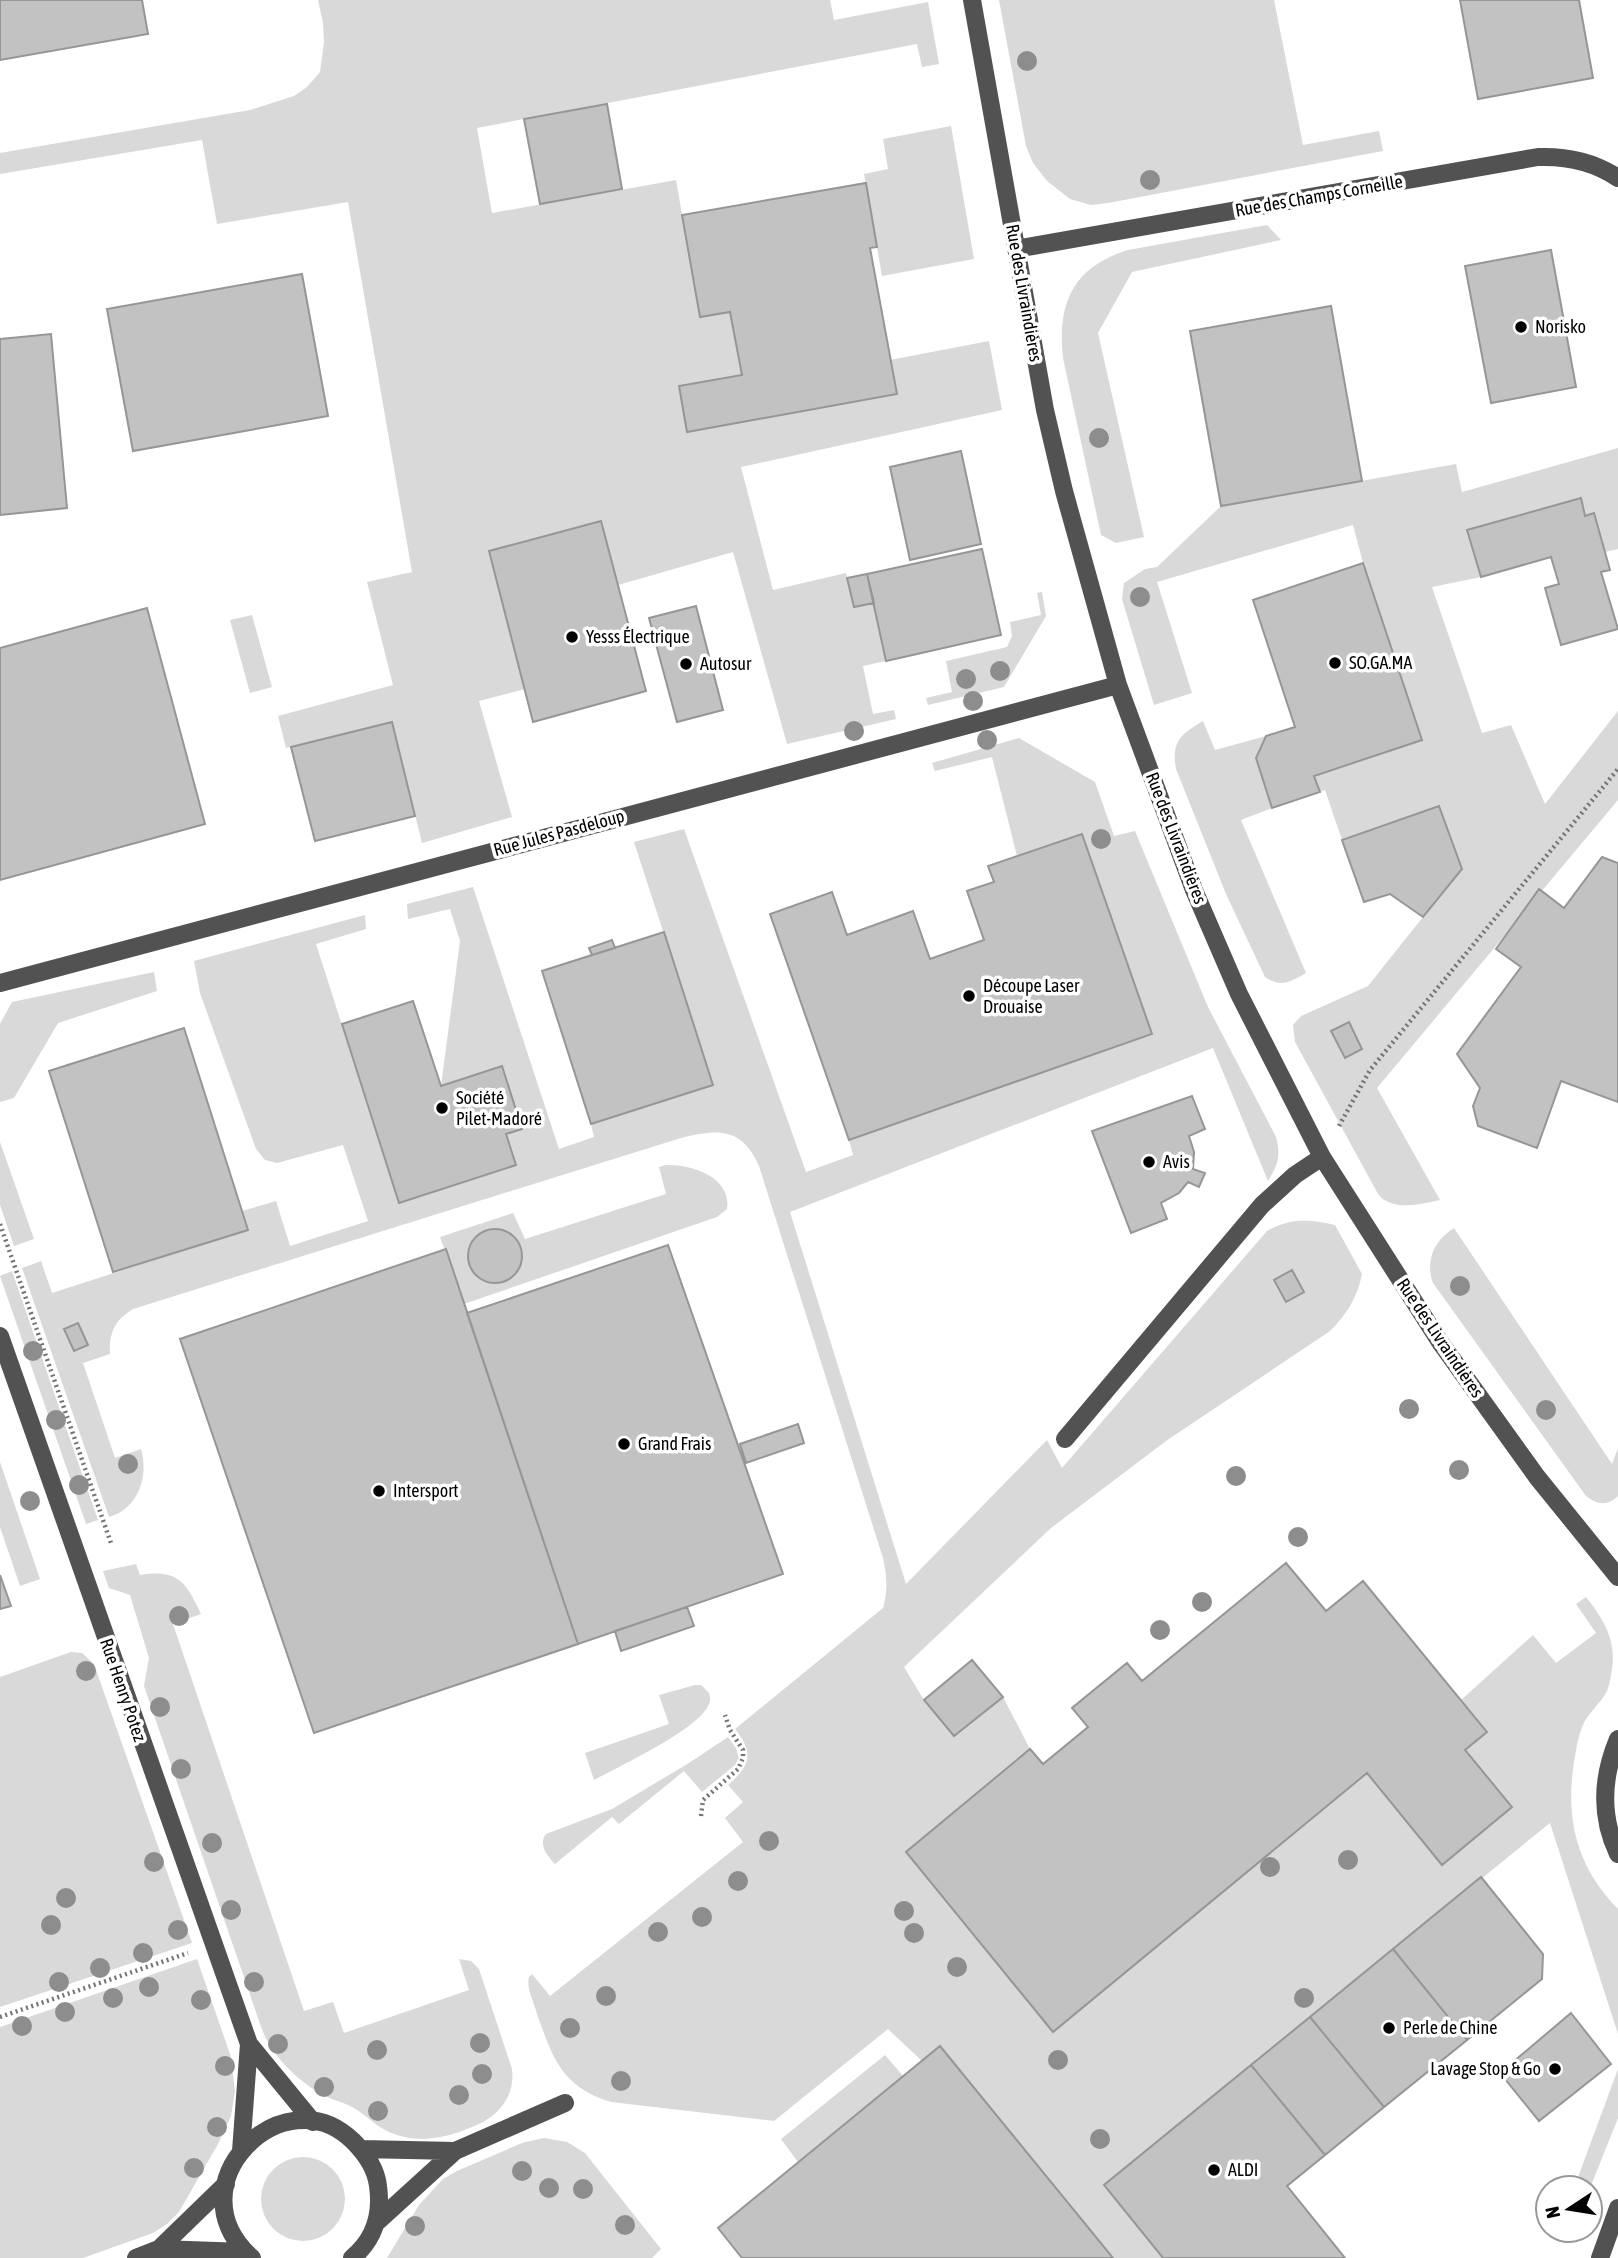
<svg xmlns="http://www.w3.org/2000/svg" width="1618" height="2258" font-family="'Asap Condensed',sans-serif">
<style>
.green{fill:#d9d9d9}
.building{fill:#c2c2c2;stroke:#969696;stroke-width:2}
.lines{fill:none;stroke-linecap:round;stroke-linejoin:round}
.path{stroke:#747474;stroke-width:4.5;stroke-dasharray:2 3.5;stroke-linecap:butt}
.minor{stroke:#525252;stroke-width:18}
.tree{fill:#8d8d8d}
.poi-dot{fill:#000;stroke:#fff;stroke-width:2.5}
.labels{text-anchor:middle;stroke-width:7;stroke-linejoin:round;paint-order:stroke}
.street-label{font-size:18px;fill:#000;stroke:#fff}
.poi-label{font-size:18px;fill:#000;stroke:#fff;text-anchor:start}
</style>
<rect width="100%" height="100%" fill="#fff"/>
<path class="green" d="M318,0H830L834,20L928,2L939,64L922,67L917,44L477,128L492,213L676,180L700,317L730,312L742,375L890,360L989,341L1002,410L741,467L773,590L846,573L854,607L874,603L886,661L863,666L873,714L894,710L896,719L787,744L733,552L618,585L601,521L489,551L525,689L479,701L512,817L422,843L392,722L286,748L278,716L393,685L367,582L412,572L348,202L217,224L202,140L0,174V153L250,110L294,96L307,87L320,72L324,42L323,23Z
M999,0H1274L1303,145L1379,131L1383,151L1108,203L1091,205L1070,199L1047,181L1033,163L1026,146Z
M951,126L974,259L882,276L864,174L888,169L883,139Z
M1267,225L1281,240L1132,272L1098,333L1144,537L1116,543L1101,535L1063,358C1057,303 1073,267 1128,250Z
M1618,448V549L1605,552L1593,513L1585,516L1581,499L1468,531L1481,577L1432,587L1482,733L1511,725L1545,804L1618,711V800L1377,1088L1440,1200C1421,1204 1392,1212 1378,1194L1295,1042L1293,1025L1301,1016L1368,986L1461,869L1439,806L1342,840L1325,790L1320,792L1314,776L1363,563L1353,525L1157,582L1192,693L1154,705L1122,599L1124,583L1145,569L1157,567L1221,506L1456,464L1462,492Z
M1042,592L1046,616L1004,687L928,705L926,698L952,692L946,661L1007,647L1012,636L1010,622L1041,615L1037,593Z
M252,615L272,687L250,693L230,620Z
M1203,721L1215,750L1266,736L1256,758L1272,808L1241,820L1306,973C1290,982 1281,988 1265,977L1226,894L1176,769C1171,742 1181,734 1203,721Z
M1019,738L1095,782L1114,836L1135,831L1208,1007L1276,1137C1281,1155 1278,1165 1268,1181L1213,1048L790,1212L906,1584L1047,1440L1062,1468L1267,1231C1289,1218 1310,1219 1335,1225L1362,1274C1357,1298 1347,1314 1330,1331L1166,1441L1051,1528L904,1667L924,1700L954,1736L1003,1697L1030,1749L906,1852L1053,2031L1367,1773L1442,1865L1512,1807L1465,1750L1486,1732L1461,1700L1533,1635L1556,1663L1596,1633L1576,1604L1586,1597C1605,1621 1618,1643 1611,1675C1610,1680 1609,1686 1607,1691C1601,1703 1588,1713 1583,1725C1578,1736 1576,1750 1574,1762C1565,1820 1577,1867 1618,1909V2034L1550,1823L1104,2185L1163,2258H1113L941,2046L922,2061L888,2029L774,2121L611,2102C562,2087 553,2059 537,2014C534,2002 526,1988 529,1977L532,1974L550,1996L743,1842L725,1818L743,1802L728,1785C751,1765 754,1753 735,1729L883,1608C888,1591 887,1576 883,1558L759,1166C742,1127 718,1129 681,1138L133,1309C115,1320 109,1332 110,1354L83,1363L115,1458L141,1449C149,1477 138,1509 109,1517L22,1268L41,1261L52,1293L247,1230L242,1211L276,1201L290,1246L368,1221L343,1145L277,1163L265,1160L256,1149L200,993L194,961L365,915L366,929L316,944L399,1203L516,1165L506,1134L522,1129L502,1066L441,1086L460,941L450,909L408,919L407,904L473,887L559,1149L594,1137L591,1124L713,1085L634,842L684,829L806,1172L853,1155L849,1140L1151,1035L1082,834L1017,856L992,757L935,771L932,763Z
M154,972L157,991L58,1023L14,1098L0,1102V1024L12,1002Z
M0,1142L34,1239L14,1246L0,1205Z
M666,1165C691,1164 732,1177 727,1209L717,1217L464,1304L440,1237L513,1213L525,1239L666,1194L659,1167Z
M1454,1228L1612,1464L1618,1448V1496C1608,1506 1597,1505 1586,1496L1433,1283C1425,1261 1434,1240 1454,1228Z
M12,1271L98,1520L86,1524L0,1276Z
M0,1462L40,1579L20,1586L0,1527Z
M136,1564L140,1575C178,1569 186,1582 201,1614L173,1624L304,2011L333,2002L344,2033L469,1990L459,1959L471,1961L479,1969L512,2069C515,2092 503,2111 483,2122C452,2137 418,2147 385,2130C372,2123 363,2112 350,2106C342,2102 333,2100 325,2096C305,2086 282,2065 270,2046C265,2038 262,2029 259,2021L144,1686L149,1658L130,1595L109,1588L103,1571Z
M71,1652L82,1653L94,1664L192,1943L0,2007V1677Z
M695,1685H701L709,1693C710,1698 711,1699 709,1704C701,1728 618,1767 594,1780L585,1753L669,1724L659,1695Z
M728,1737L736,1748L739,1758L735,1765L702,1792L684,1771L619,1824L612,1817L555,1864C547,1856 538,1844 546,1834L612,1809L689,1763Z
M197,1959L231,2057L235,2091L231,2116L218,2144L179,2212L167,2224L153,2233L83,2258H0V2027Z
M885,2055L903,2076L798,2162L781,2139Z
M1618,2069V2118L1590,2188H1574Z
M544,2138L567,2142L585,2153L661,2249L652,2258H387L419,2205L443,2179L457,2171L522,2143Z
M261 2199a42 42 0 1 1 84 0a42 42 0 1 1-84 0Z"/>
<path class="building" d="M0,0H142L148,34L0,60Z
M1460,0H1579L1593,78L1478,99Z
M607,104L622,189L540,204L524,119Z
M866,183L877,247L870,248L897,394L687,432L679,386L742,375L730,312L700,317L682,215Z
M1551,250L1576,387L1491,403L1465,266Z
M302,274L328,416L133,451L107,309Z
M1331,306L1362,481L1221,506L1190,331Z
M51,334L67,508L0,515V339Z
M961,451L981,544L910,560L890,467Z
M1581,498L1585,516L1594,513L1610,570L1601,572L1618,629L1561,645L1545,588L1559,584L1551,557L1481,577L1467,530Z
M601,521L646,691L533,722L489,551Z
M982,549L1001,635L886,661L867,574Z
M1363,563L1422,740L1314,776L1320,792L1272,808L1256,758L1266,736L1295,727L1253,600Z
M867,574L874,603L854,607L847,578Z
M696,606L723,710L677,722L649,618Z
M147,608L205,824L0,880V648Z
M392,722L415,816L315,841L291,747Z
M1439,806L1462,869L1423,917L1390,894L1364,902L1342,840Z
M1082,834L1152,1034L849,1140L770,914L832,892L847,935L913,911L930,959L984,940L967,891L994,882L988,866Z
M1602,857L1618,863V1102L1561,1081L1537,1148L1478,1126L1473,1106L1480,1088L1457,1054L1521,967L1496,949L1539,889L1564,908Z
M664,932L713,1085L591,1124L542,971Z
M612,940L615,948L592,955L589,948Z
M413,1001L441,1086L502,1066L522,1129L506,1134L516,1165L399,1203L342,1024Z
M1349,1022L1362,1049L1345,1058L1331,1031Z
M184,1028L248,1230L113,1272L49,1071Z
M1192,1096L1205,1129L1189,1136L1194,1152L1193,1169L1205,1173L1199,1187L1188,1182L1179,1193L1161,1203L1167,1219L1131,1233L1092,1131Z
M468 1256a27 27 0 1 1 54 0a27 27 0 1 1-54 0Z
M668,1245L783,1574L578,1644L467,1313Z
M446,1249L578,1644L314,1733L180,1339Z
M1292,1270L1304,1292L1286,1302L1274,1280Z
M78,1323L88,1345L74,1351L64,1329Z
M798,1424L804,1443L746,1463L740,1444Z
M1286,1563L1326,1611L1363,1581L1487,1732L1465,1750L1512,1807L1442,1865L1367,1773L1053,2032L906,1852L1030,1749L1043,1764L1088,1727L1072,1708L1127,1663L1142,1681Z
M0,1575L11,1606L0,1609Z
M687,1607L694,1626L621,1651L615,1631Z
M972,1660L1003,1697L954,1736L924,1700Z
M1481,1877L1543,1954L1542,1979L1467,2040L1393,1949Z
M1393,1949L1467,2040L1384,2107L1310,2017Z
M1571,2013L1611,2064L1539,2121L1500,2073Z
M1310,2017L1384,2107L1325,2155L1251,2065Z
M940,2046L1113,2258H742L718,2228Z
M1251,2065L1325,2155L1287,2186L1345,2258H1163L1104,2185Z"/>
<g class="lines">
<path class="path" d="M1339,1126L1370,1070L1618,769
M0,1224L112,1546
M701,1816L703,1800L738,1769L743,1758V1750L730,1730L725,1715
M0,2017L188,1953"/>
<path class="minor" d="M972,0L1045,410L1064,491L1118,685L1194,890L1239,994L1322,1157L1440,1342L1537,1477L1618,1577
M1016,249L1538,157C1567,156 1593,161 1618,178
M0,983L1118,685
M0,1336L249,2044L313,2122
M1065,1439L1262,1205L1295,1175L1322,1157
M1618,1739C1602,1777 1600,1816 1618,1854
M361,2149L455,2151
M241,2151L249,2044
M377,2222L455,2151L565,2103
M159,2249L226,2184
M136,2258L159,2249L245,2252
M252,2258C170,2185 284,2073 353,2141C365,2153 376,2168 378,2186C382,2214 374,2240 352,2258
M1600,2258L1618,2208"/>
</g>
<g class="tree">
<circle cx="1027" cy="61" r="10"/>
<circle cx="1150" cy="180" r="10"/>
<circle cx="1099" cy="438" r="10"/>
<circle cx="1140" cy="597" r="10"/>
<circle cx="1000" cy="671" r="10"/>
<circle cx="966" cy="679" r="10"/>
<circle cx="973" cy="701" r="10"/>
<circle cx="854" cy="731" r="10"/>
<circle cx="987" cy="740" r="10"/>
<circle cx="1101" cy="839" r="10"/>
<circle cx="1460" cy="1286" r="10"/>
<circle cx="33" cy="1351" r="10"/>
<circle cx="1409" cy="1409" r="10"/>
<circle cx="1546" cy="1410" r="10"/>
<circle cx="56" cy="1420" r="10"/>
<circle cx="128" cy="1464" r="10"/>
<circle cx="1459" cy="1470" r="10"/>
<circle cx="1236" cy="1476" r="10"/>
<circle cx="79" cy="1485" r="10"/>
<circle cx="30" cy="1501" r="10"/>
<circle cx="1298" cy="1537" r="10"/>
<circle cx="1202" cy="1602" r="10"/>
<circle cx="179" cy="1616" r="10"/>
<circle cx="1160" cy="1630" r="10"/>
<circle cx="86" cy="1671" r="10"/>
<circle cx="160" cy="1707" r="10"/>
<circle cx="181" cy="1769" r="10"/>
<circle cx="769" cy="1841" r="10"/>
<circle cx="212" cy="1843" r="10"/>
<circle cx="1348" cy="1860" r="10"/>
<circle cx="154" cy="1862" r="10"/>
<circle cx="1270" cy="1867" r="10"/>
<circle cx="738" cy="1881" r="10"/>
<circle cx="66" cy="1898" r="10"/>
<circle cx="231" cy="1910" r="10"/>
<circle cx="904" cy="1911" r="10"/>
<circle cx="702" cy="1917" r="10"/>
<circle cx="51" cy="1925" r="10"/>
<circle cx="178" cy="1930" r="10"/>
<circle cx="658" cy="1932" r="10"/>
<circle cx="914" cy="1933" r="10"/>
<circle cx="143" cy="1953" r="10"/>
<circle cx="957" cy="1967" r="10"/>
<circle cx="100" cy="1968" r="10"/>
<circle cx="59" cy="1982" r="10"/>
<circle cx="254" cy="1982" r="10"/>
<circle cx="149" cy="1987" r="10"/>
<circle cx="606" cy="1996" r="10"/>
<circle cx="113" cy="1998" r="10"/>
<circle cx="1304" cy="1998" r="10"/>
<circle cx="201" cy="2000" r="10"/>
<circle cx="65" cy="2012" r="10"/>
<circle cx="22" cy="2026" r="10"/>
<circle cx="570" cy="2028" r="10"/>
<circle cx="480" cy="2043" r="10"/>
<circle cx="278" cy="2044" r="10"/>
<circle cx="377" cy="2050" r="10"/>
<circle cx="1058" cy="2060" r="10"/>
<circle cx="225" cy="2066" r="10"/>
<circle cx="482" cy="2074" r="10"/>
<circle cx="621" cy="2081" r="10"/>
<circle cx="324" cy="2087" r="10"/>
<circle cx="459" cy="2095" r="10"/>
<circle cx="378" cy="2111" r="10"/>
<circle cx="217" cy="2127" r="10"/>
<circle cx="1100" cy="2139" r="10"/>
<circle cx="194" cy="2168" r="10"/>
<circle cx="522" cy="2171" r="10"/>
<circle cx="549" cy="2188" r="10"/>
<circle cx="583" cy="2189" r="10"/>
<circle cx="625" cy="2225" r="10"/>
<circle cx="415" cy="2226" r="10"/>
</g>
<g class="poi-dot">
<circle cx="1521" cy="327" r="7"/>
<circle cx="572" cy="637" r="7"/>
<circle cx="1335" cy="663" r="7"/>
<circle cx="686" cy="664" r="7"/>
<circle cx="969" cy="996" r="7"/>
<circle cx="442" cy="1108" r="7"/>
<circle cx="1149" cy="1162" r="7"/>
<circle cx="624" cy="1444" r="7"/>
<circle cx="379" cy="1491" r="7"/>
<circle cx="1389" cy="2028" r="7"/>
<circle cx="1555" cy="2069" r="7"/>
<circle cx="1214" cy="2170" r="7"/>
</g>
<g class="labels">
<g class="street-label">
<text transform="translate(1319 196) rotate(-10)" y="6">Rue des Champs Corneille</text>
<text transform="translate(1024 293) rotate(80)" y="6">Rue des Livraindières</text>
<text transform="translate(559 833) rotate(-15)" y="6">Rue Jules Pasdeloup</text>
<text transform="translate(1176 838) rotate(69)" y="6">Rue des Livraindières</text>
<text transform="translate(1440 1338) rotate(56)" y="6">Rue des Livraindières</text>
<text transform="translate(123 1690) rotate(71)" y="6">Rue Henry Potez</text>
</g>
<g class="poi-label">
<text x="1535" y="333">Norisko</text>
<text x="586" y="643">Yesss Électrique</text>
<text x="1349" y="669">SO.GA.MA</text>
<text x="700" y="670">Autosur</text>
<text x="983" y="992">Découpe Laser<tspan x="983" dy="21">Drouaise</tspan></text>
<text x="456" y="1104">Société<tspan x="456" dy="21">Pilet-Madoré</tspan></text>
<text x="1163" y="1168">Avis</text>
<text x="638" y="1450">Grand Frais</text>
<text x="393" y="1497">Intersport</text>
<text x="1403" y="2034">Perle de Chine</text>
<text x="1541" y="2075" text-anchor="end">Lavage Stop &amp; Go</text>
<text x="1228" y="2176">ALDI</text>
</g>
</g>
<g transform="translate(1569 2209) rotate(258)"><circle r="33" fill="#ffffff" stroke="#999999" stroke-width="2"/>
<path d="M0-5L12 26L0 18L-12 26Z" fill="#000000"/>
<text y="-10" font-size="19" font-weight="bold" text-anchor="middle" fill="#000000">N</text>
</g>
</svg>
